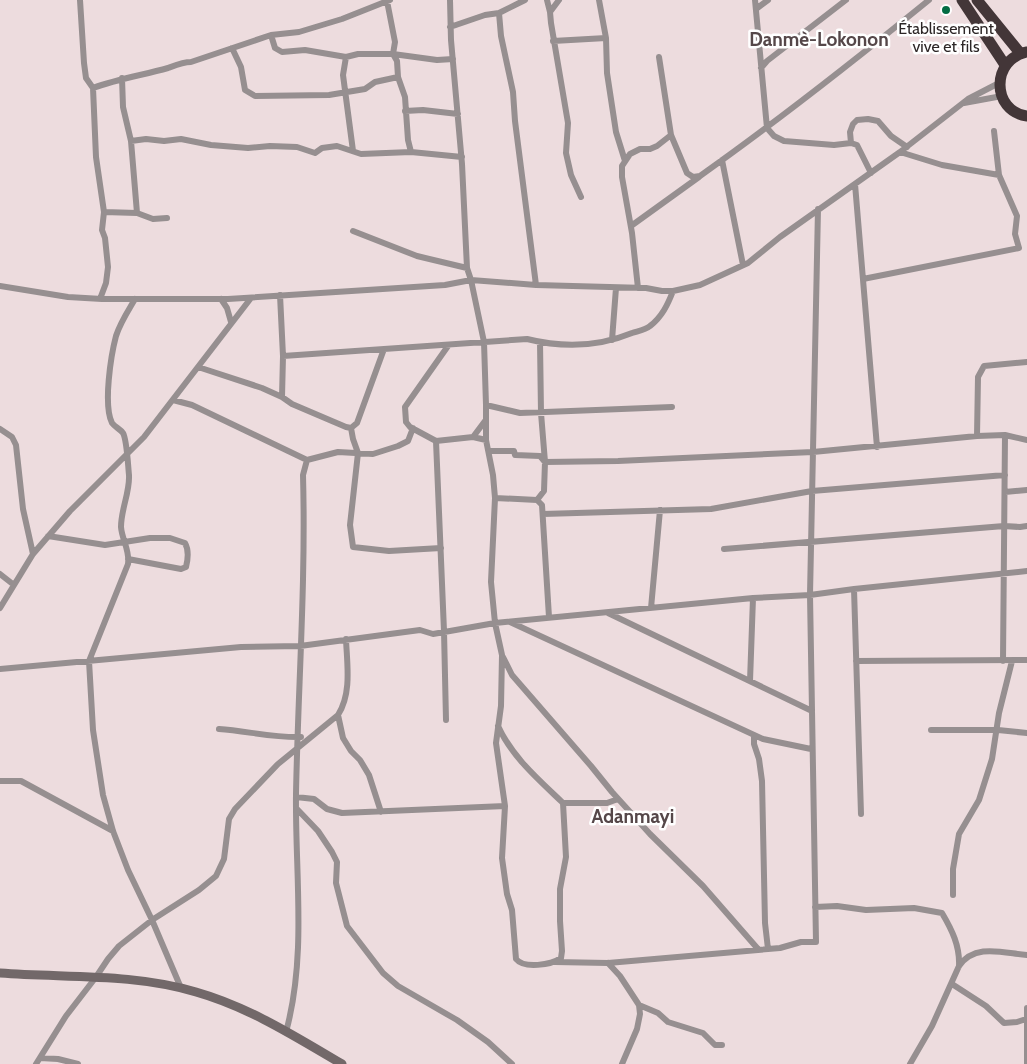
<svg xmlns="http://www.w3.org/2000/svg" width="1027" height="1064" font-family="Cabin,sans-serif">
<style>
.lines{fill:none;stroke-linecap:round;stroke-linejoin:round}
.street{stroke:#968f90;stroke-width:6}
.secondary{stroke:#726869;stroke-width:9}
.highway{stroke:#433638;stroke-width:11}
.poi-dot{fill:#036d44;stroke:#fff;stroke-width:2}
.labels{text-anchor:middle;stroke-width:5;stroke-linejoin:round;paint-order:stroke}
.poi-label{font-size:16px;fill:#2c2626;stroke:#fff}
.quarter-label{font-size:19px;font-weight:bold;fill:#554749;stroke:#fff}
</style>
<rect width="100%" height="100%" fill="#eddcde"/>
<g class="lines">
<path class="street" d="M80,0L84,63L86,78L93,88C118,79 143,75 168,68C176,65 183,62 191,62L271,35L299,32L342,19L390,0
M450,0L451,40L462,164L467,268L471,280L484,342L486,405V440L493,475L495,498L491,582L495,623L502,655L501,706L496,743L505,806L502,858L507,894L512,910L516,959C524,969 551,965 561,958L562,951L560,921V889L566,857L563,803C539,780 512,757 498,726
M547,0L550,12
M559,0L550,12L551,23L568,123L566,153L571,175L581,197
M599,0L606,38L607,73L616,132L625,161
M755,0L767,128L774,136L784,141L834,145L851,143L857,145L871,173
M387,1L395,42L393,54L397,61L398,77L405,97L408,140L411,152
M756,9L768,0
M499,13L525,0
M450,27L485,15L499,13L501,36L513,92L515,121L536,285
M271,35L275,48L282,52L305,50L346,57L343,75L353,151
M553,41L606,38
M232,48L241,67L245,90L255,96L329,95L365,89L375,82L398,77
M346,57L358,54H393L437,60L453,59
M659,57L671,135L687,173L693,177L700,176C779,120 854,61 929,0
M761,68L767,61L846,0
M122,78L123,107L131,141L137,213
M93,88L96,157L104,212L102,230L105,238L108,267L106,283L100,299
M964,103L1002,96
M405,111L423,110L458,114
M131,141L146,139L164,141L181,139L211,145L248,148L270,146L297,147L315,153L322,148L337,146L361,154L411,152L462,157
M851,143L850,132L853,124L857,120L868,119L878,121L891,136L907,147
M900,152L942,165L999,175
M722,160L743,265
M855,184L877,447
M104,212L137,213L153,219L167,218
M631,226L699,177
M353,231L417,256L467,268
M863,279L1019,248L1015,234L1017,216L999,175L994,131
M0,286L68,297L102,299H228L445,285L471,280L536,285L646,288L662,291H673L700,285L748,263L780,237L900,152L968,99L999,83
M638,288L632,233L622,177V166L630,154L640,149H650L657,146L671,135
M280,295L283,356L282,397
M135,299C128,311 120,323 116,336C111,355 103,405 112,423C115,427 120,429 123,433C127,440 128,466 129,475C130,492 121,509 121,527C122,540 130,550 128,564L89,661L93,730L103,795L113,831L128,870L152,920L181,988
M221,299L227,308L231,322
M612,340L616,288
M448,346L405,407L406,422L410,427L436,441L473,437L486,440
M283,356L527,339C563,348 598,347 632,333C638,331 645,330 650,326C662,317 668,304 673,291
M198,367L262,388L282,397L292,404L346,427L351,428L357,423L384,349
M173,400L192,405L307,460L338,452L373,454L398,446L408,441L413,428
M486,405L520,413L672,407
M351,428L353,439L358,453L350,525L353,547L389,551L441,548
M0,429L12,437L16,445L23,509L33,554
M977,436L978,377L984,366L1027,362
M473,437L485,421
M436,441L444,631L446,720
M489,451H514L515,455L540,456L545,462L618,461L813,452L977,436L1005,435L1027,440
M1005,492L1027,490
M495,498L537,500L542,505L549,617
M537,500L544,491L545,462L541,413L540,342
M543,514L711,509L812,491L1005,475
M48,536L105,545L150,538H170L185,543C189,550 188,559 186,567L181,569L128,559
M724,549L1004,526L1020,527L1027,526
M0,574L14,585
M854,589L861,814
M0,608L33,554L70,511L144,437L251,298
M651,608L660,510
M608,613L812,711
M510,622L763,739L811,749
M503,657L512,675L591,766L612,792L650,834L703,886L758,949
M856,661L1027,660
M1003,661L1005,435
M0,669L241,647L300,646L420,630L433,634L495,623L753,598L810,595L854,589L1027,571
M750,681L753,598
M338,715L343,738L351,751L360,760L369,775L381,812
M219,729C247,731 274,738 301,737
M931,730H998L1027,733
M754,735V744L759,759L762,781L765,923L768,949
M0,781H21L113,831
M296,797L314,799L327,809L342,813L505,806
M563,803H607L618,799
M297,809L318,831L332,852L337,862L336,883L347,926L383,973L398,986L457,1020L488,1042L512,1064
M953,895V869L959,834L979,800L992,759L999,713L1012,661
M815,907L837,906L866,910L914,908L942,913C952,930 960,946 959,966
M555,962L608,963L780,948L801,942H816L810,595L818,209
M608,963L620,976L639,1005L640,1014L637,1029L622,1064
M952,984L986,1006L1004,1023L1017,1022L1026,1019
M639,1005L658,1013L668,1022L703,1033L715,1045H722
M286,1032C307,955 295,874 296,794C298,688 306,582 303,475L307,460
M40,1058L58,1059L78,1064
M36,1064L66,1016L96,977L108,959L119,946L152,920L199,890L216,876L224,859L229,819L235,809L278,764L338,715C352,693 347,664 346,639
M910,1064L932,1026L959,966C975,943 1003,953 1027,955
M1027,1064V1008"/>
<path class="secondary" d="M0,973C65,978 133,973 196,992C249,1007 296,1037 342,1064"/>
<path class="highway" d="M962,0L1005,65
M977,0L1020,53
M1027,52C991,59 991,111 1027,116"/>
</g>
<circle class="poi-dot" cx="946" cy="10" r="5"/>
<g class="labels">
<g class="poi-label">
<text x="946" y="34">Établissement<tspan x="946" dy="18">vive et fils</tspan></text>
</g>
<g class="quarter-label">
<text x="819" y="46">Danmè-Lokonon</text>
<text x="633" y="823">Adanmayi</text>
</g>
</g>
</svg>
